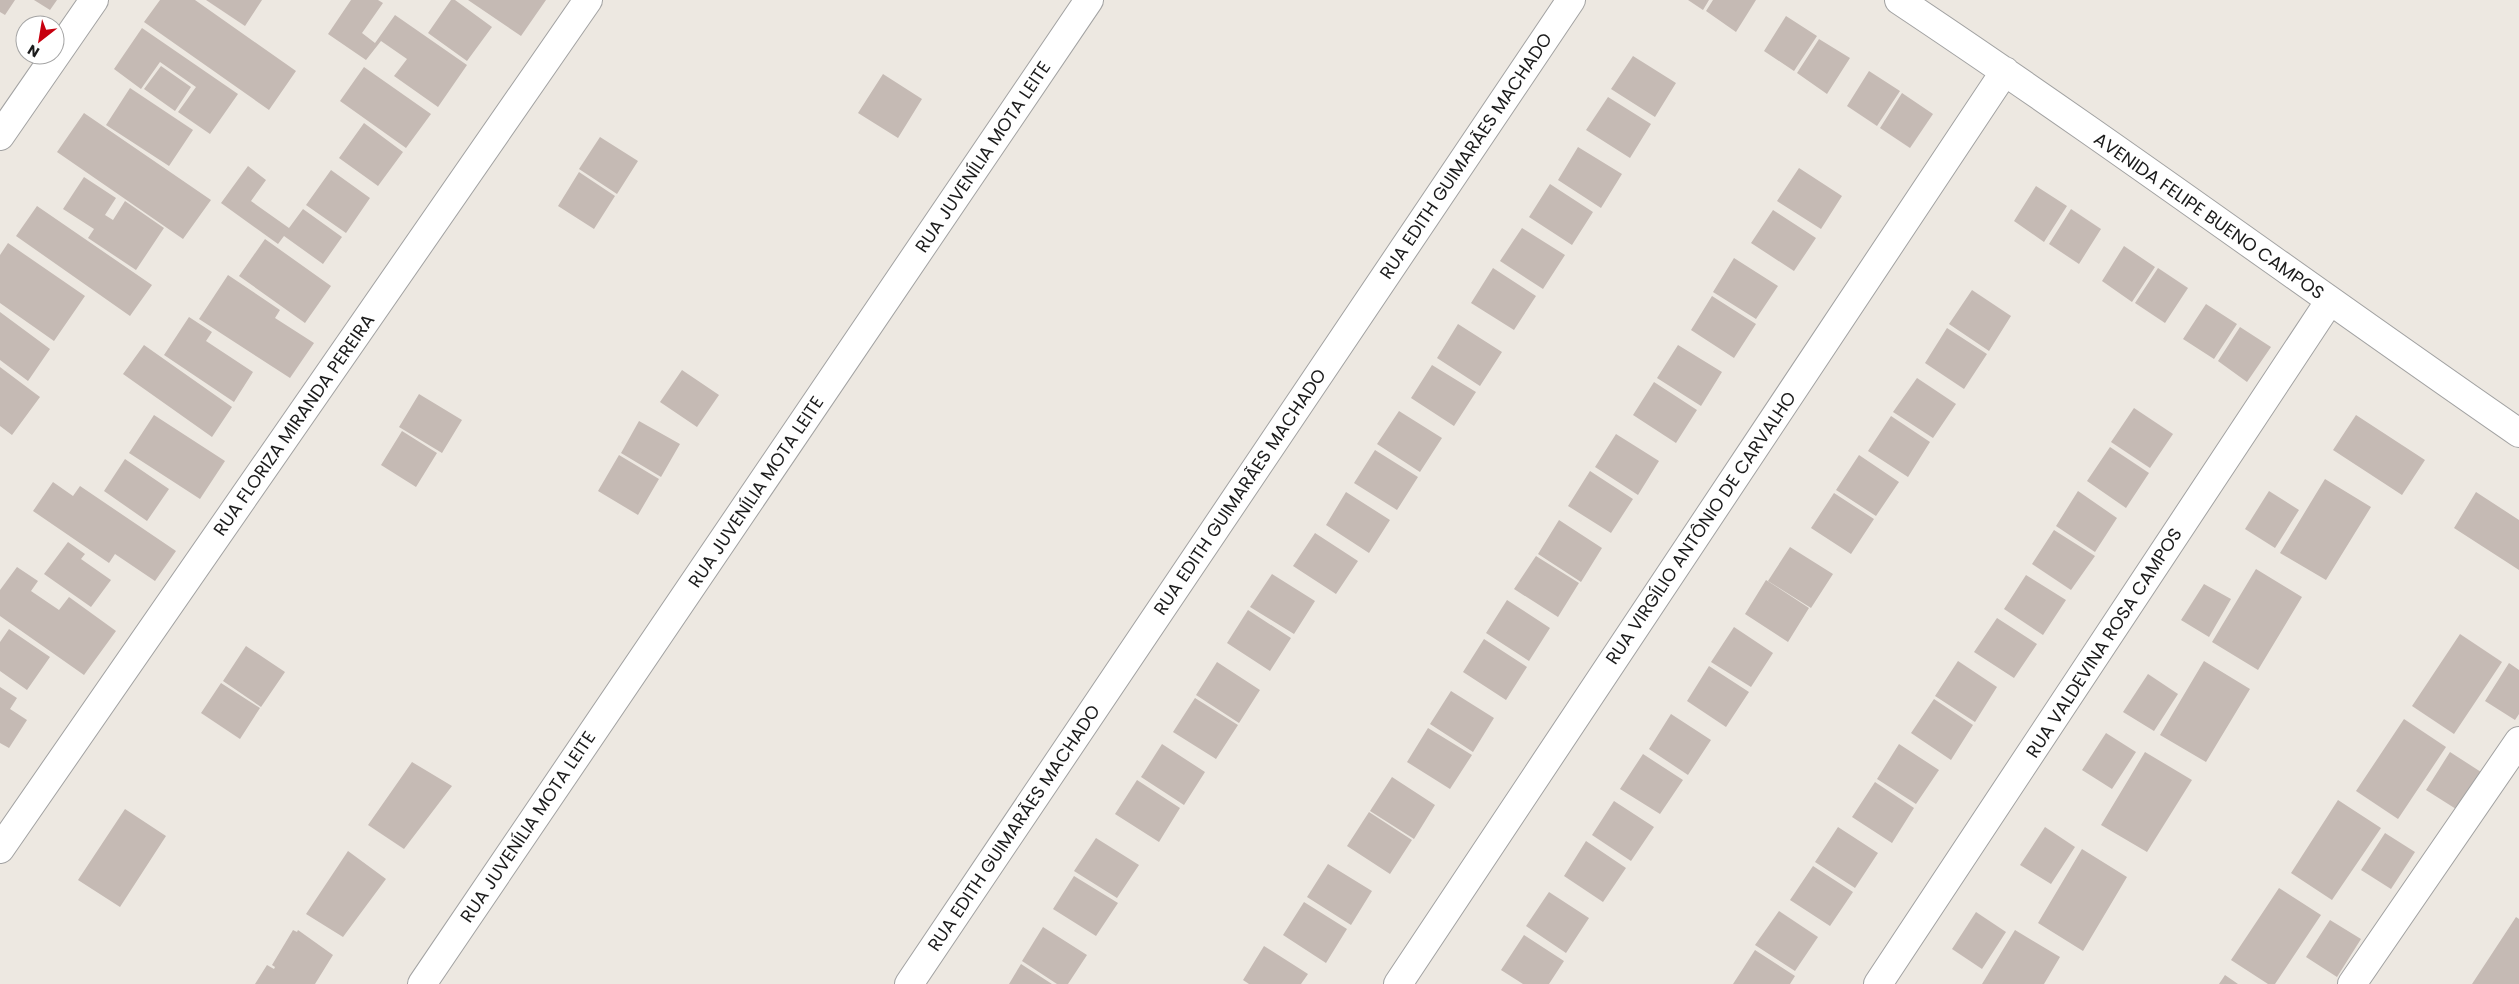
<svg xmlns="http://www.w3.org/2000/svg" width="2519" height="984" font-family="Poppins,sans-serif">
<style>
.building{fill:#c5bab4}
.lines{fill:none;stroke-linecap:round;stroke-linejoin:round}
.minor-casing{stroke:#a2a2a2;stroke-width:30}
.minor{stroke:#fff;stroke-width:28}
.labels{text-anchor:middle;stroke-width:4;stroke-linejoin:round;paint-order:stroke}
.street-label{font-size:18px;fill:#1b1b1b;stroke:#fff}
</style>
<rect width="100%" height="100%" fill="#ede8e1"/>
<path class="building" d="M0,0H15L5,15L0,12Z
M34,0H57L50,10Z
M160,0H195L296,71L269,110L144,22Z
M206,0H262L245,26Z
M351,0H378L383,3L362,33L375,43L395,15L467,65L438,107L394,76L407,59L381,41L366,60L328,34Z
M451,0H455L492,27L467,61L428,33Z
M468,0H546L521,36Z
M1688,0H1709L1703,10Z
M1713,0H1756L1736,32L1706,11Z
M1786,16L1817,36L1794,71L1764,51Z
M142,28L238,94L210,134L178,112L196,87L160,62L141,89L114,69Z
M1819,39L1850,58L1827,94L1797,73Z
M1633,56L1676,83L1655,117L1611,89Z
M161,66L191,87L175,111L144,89Z
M364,67L431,114L406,148L340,101Z
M1869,71L1900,91L1877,126L1847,106Z
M883,74L922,99L898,138L858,113Z
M130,88L193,130L169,166L106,125Z
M1902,93L1933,114L1910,148L1880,128Z
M1608,97L1651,124L1630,158L1586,130Z
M84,113L211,200L183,239L57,152Z
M364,123L403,152L378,186L339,158Z
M600,137L638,161L617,194L579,169Z
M1578,147L1622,174L1601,208L1558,180Z
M248,166L266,180L251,201L289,228L303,209L342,237L323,264L284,236L278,244L221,203Z
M1799,168L1842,196L1821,229L1777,201Z
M331,170L370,198L346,233L306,205Z
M579,172L615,196L594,229L558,206Z
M84,177L116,198L105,215L113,220L125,201L164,228L136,270L88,238L94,229L63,209Z
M1550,184L1593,212L1572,245L1529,217Z
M2036,186L2067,206L2044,242L2014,221Z
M37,206L152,285L130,316L16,236Z
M2071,209L2101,229L2079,264L2049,244Z
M1773,210L1816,238L1794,271L1751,243Z
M1522,228L1565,255L1543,289L1500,261Z
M265,239L331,286L305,323L239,276Z
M8,243L85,296L54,341L0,303V255Z
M2124,246L2155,267L2132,302L2102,281Z
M1734,258L1778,286L1756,319L1713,292Z
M1493,268L1536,296L1514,330L1471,303Z
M2158,268L2188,288L2165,323L2135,303Z
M228,275L280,310L275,318L314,343L290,378L199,319Z
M1972,290L2011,316L1989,351L1949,324Z
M1712,296L1756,324L1734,358L1691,330Z
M2206,304L2237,324L2214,359L2183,339Z
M0,312L50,349L28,381L0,360Z
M189,317L212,332L206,341L253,372L234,402L164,355Z
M1458,324L1502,352L1480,386L1437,358Z
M2240,327L2271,347L2247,382L2218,361Z
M1947,328L1987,354L1964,389L1925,363Z
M144,345L232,407L212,437L123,374Z
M1678,345L1722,372L1701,406L1657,378Z
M1432,365L1476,392L1454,426L1411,398Z
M0,367L40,397L12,435L0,426Z
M682,370L719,395L697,427L660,402Z
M1917,378L1956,404L1933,438L1893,412Z
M1654,382L1697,410L1676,443L1633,415Z
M419,394L462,420L442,453L399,427Z
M2134,408L2173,434L2150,468L2111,442Z
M1399,411L1442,438L1420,472L1377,444Z
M154,415L225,461L200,499L129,453Z
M2356,415L2425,460L2402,495L2333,450Z
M1891,416L1930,442L1908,477L1868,451Z
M639,421L680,444L661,477L621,453Z
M402,431L437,453L416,487L381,465Z
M1616,434L1659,461L1638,495L1595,467Z
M2110,447L2149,473L2126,508L2087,481Z
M1375,450L1418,477L1397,510L1354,483Z
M619,455L659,479L638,515L598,491Z
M1859,455L1899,482L1876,516L1836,490Z
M125,459L169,489L147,521L104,491Z
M1590,471L1633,499L1611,533L1568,506Z
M2325,479L2371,507L2326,580L2280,553Z
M53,482L73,496L80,486L176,551L155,581L115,554L109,563L33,511Z
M2078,491L2117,518L2095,552L2056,526Z
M2269,491L2299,510L2275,548L2245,529Z
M1346,492L1390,520L1369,553L1326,525Z
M2476,492L2519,520V570L2454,528Z
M1834,493L1874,519L1851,554L1811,528Z
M1559,520L1602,548L1581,582L1538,554Z
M2054,530L2095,556L2071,590L2032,564Z
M1315,533L1358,561L1336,594L1293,566Z
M68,542L85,554L81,559L111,580L91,607L44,574Z
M1790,547L1833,574L1811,608L1768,581Z
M1536,556L1579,583L1558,617L1514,589Z
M17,567L38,581L31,591L59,610L69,597L116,631L84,675L0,616V590Z
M2256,569L2302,597L2258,670L2212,642Z
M1272,574L1315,601L1294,634L1250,607Z
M2026,575L2066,600L2043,635L2004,609Z
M1766,580L1809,608L1788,642L1745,614Z
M2204,584L2231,599L2209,637L2181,620Z
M1507,600L1550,628L1529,661L1486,633Z
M1248,610L1291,638L1270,671L1227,643Z
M1997,618L2037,644L2014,678L1974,652Z
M1734,627L1773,653L1751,687L1711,662Z
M9,629L50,657L27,690L0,671V642Z
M2460,634L2502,662L2454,734L2412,706Z
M1484,639L1527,667L1506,700L1463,672Z
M246,646L285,672L261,707L223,681Z
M1958,661L1997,687L1975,722L1935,696Z
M2204,661L2250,689L2206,762L2160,735Z
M1217,662L1260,690L1239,723L1196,695Z
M2509,663L2519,670V714L2515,720L2485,701Z
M1709,666L1749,692L1726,727L1687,701Z
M2148,674L2178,694L2154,731L2123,712Z
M221,683L260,708L240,739L201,713Z
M0,687L17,698L10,709L27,720L9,748L0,743Z
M1451,691L1494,718L1473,752L1430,724Z
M1195,698L1238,725L1216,759L1173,732Z
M1934,699L1973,725L1951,760L1911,733Z
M1671,714L1711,740L1688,775L1649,749Z
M2404,719L2446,747L2398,819L2356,791Z
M1428,728L1472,755L1450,789L1407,762Z
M2106,733L2136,752L2112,789L2082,770Z
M1162,744L1205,772L1184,805L1141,777Z
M1899,744L1939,770L1916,804L1877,779Z
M2145,752L2192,780L2147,852L2101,825Z
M2450,752L2481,772L2456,809L2426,790Z
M1643,754L1683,780L1660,814L1620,789Z
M412,762L452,786L404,849L368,825Z
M1392,777L1435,805L1414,839L1370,811Z
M1137,780L1180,808L1159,842L1115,814Z
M1875,782L1914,808L1892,843L1852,817Z
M2338,800L2381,828L2332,900L2291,873Z
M1614,801L1654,827L1631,861L1592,835Z
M125,809L166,836L120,907L78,880Z
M1369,812L1412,840L1390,874L1347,846Z
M1838,827L1878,853L1855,888L1815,862Z
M2045,827L2075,847L2051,884L2020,865Z
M2385,833L2415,852L2391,889L2361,870Z
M1096,838L1139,865L1117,898L1074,871Z
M1586,841L1626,868L1603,902L1564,876Z
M2082,849L2127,877L2083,951L2038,923Z
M348,851L386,879L343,937L306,914Z
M1328,864L1372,891L1351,925L1307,897Z
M1813,866L1853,892L1830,926L1790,900Z
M1074,876L1118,903L1096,936L1053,909Z
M2279,888L2321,915L2275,984H2268L2231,960Z
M1549,892L1589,918L1566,953L1526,926Z
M1304,902L1347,929L1326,963L1283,935Z
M1779,911L1818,937L1795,971L1755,945Z
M1976,912L2006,932L1982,969L1952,949Z
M2516,917L2519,919V984H2472Z
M2330,920L2361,939L2337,977L2306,957Z
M1043,927L1087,955L1068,984H1057L1022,961Z
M293,930L297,932L298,930L333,955L315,984H255L267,965L274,969L275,967L272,965Z
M2015,930L2060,957L2044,984H1982Z
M1524,935L1564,961L1549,984H1523L1501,970Z
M1264,946L1308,974L1301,984H1249L1243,980Z
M1755,950L1795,976L1790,984H1733Z
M1021,964L1052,984H1009Z
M2225,975L2238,984H2219Z"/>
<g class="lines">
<g class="minor-casing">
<path id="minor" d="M1899,0C2109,140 2312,290 2519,433
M0,136L94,0
M0,849L588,0
M422,984L1089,0
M909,984L1571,0
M1398,984L2005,71
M1878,984L2329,302
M2352,984L2519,741"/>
</g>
<use href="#minor" class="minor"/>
</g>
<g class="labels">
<g class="street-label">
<text transform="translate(1466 156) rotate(-56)" y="6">RUA EDITH GUIMARÃES MACHADO</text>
<text transform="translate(983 157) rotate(-56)" y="6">RUA JUVENÍLIA MOTA LEITE</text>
<text transform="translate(2209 216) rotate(35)" y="6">AVENIDA FELIPE BUENO CAMPOS</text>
<text transform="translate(294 425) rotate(-55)" y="6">RUA FLORIZA MIRANDA PEREIRA</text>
<text transform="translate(756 492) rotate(-56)" y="6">RUA JUVENÍLIA MOTA LEITE</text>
<text transform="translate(1240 492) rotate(-56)" y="6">RUA EDITH GUIMARÃES MACHADO</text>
<text transform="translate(1701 528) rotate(-56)" y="6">RUA VIRGÍLIO ANTÔNIO DE CARVALHO</text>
<text transform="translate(2104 643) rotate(-57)" y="6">RUA VALDEVINA ROSA CAMPOS</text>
<text transform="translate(528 827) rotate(-56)" y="6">RUA JUVENÍLIA MOTA LEITE</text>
<text transform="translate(1014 828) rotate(-56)" y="6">RUA EDITH GUIMARÃES MACHADO</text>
</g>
</g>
<g transform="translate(40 40) rotate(211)"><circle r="24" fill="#ffffff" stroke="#a4a4a4"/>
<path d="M0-4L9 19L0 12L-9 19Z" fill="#c7000f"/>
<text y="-8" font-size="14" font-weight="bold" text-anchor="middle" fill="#1b1b1b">N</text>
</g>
</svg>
